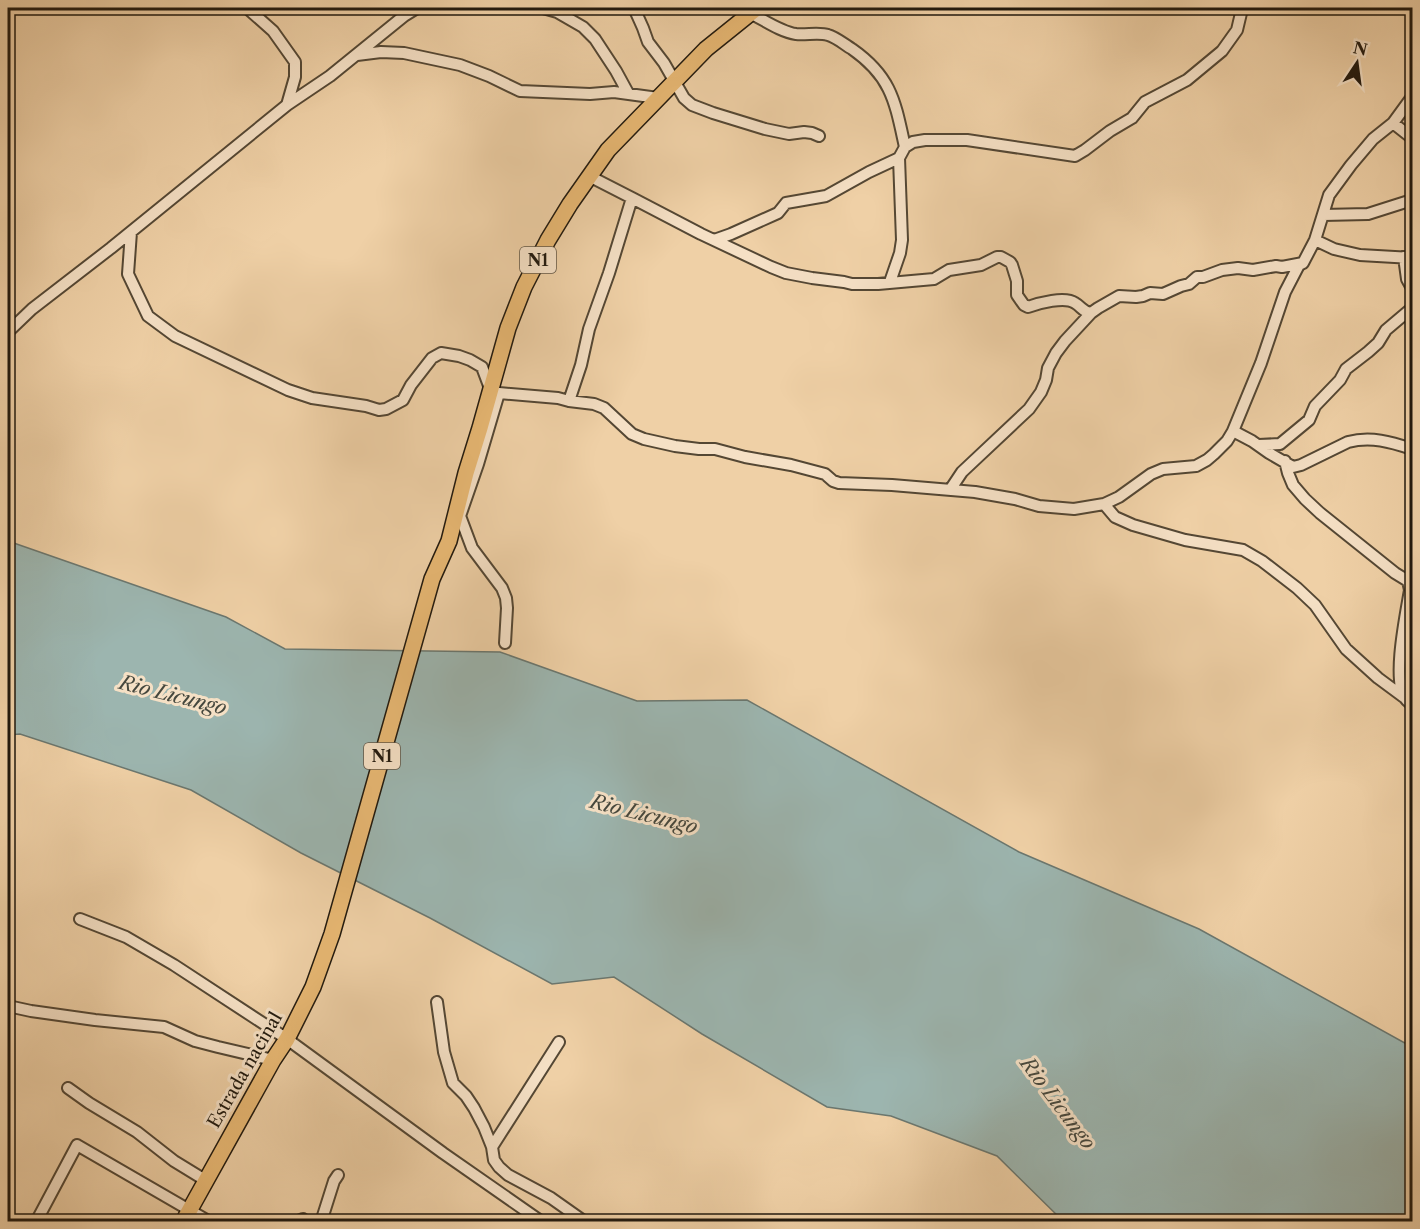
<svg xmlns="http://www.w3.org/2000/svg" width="1420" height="1229" font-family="'Libre Caslon Text',serif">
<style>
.water{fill:#9cb5af;stroke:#6b776f;stroke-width:1.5}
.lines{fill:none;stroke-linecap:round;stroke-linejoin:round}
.minor-casing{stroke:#544734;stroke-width:14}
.highway-casing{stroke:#21190e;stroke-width:18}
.minor{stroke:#f5e0c5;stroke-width:10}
.highway{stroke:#e8b873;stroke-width:15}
.labels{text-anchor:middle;stroke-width:6;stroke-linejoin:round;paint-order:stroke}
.shield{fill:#f5e0c5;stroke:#615545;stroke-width:1.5}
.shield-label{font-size:16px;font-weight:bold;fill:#21190e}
.street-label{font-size:18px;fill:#21190e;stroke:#f5e0c5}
.water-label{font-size:20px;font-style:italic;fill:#46483e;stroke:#f5e0c5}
</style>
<rect width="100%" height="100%" fill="#efd0a6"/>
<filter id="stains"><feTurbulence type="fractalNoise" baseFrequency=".00333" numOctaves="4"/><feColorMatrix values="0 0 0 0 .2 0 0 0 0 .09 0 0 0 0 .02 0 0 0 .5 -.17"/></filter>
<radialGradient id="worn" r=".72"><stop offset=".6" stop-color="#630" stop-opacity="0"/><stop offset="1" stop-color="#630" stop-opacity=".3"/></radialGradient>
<path class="water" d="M8,541L226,617L285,649L500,652L637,701L747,700L1019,852L1199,929L1412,1047V1221H1063L997,1156L891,1116L827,1107L702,1034L614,977L552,984L430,918L301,853L191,790L20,734L8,735Z"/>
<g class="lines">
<g class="minor-casing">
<path id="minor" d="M247,8L273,31L295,62V77L287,105
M543,8L557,12L583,27L595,39L616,71L628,93
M634,8L643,28L648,42L664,63L684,98L692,105L713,113L765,129L789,134L804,132L812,133L819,136
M751,8L750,13C764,20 781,32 796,34C806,35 820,32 828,35C836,37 845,45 852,49C892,77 895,102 905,147
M357,55L381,52L404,53L460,65L489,76L520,91L590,94L614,92L658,98
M1393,123L1412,138
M589,176L632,198
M1323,215L1368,214L1412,200
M131,232L128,274L148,316L175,336L288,390L312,398L366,406L379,410L386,409L403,400L411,385L432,358L441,353L459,356L470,360L482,367L491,391L499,393L558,398L569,401L594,404L604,408L632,434L644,439L675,446L699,449H715L745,457L791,465L825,474L833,481L839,483L892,485L975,492L1015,499L1039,506L1074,509L1104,504L1119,497L1151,474L1163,469L1196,466L1207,460L1214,454L1227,441L1233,431L1252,441L1269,453L1293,467L1301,465L1348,442C1371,436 1391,442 1412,449
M714,240L731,234L778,213L786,203L826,196L869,172L899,158
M1315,240L1334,249L1360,255L1412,258
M1404,257L1407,279L1412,288
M890,282L900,253L902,240L899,158L905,147L913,142L925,140H967L1075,156L1085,150L1110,131L1132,118L1145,102L1187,80L1222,51L1237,30L1242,9
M8,332L32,309L111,248L287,105L330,76L404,16L417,8
M499,393L478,464L460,516L472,548L502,588L506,598L507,608L505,643
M569,401L581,365L589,329L609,273L632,198L701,234L771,267L786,273L812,278L844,282L852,284H878L934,279L949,270L981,265L997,257H1001L1010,262L1012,265L1017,281V295L1024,305L1028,307C1039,303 1065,296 1075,303C1082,307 1083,312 1091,313L1098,308L1119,296L1136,297L1143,296L1150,293L1163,294L1181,286L1189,284L1197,277H1203L1222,270L1238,268L1253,270L1276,266L1282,267L1303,263
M1233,431L1261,363L1285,292L1299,265L1303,263L1315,240L1329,195L1351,165L1373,139L1393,123L1412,97
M1259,445L1280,444L1309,420L1315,406L1340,380L1346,369L1368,352L1378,343L1386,330L1412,308
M1285,461L1288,473L1293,485L1305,499L1320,513L1395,573L1408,581L1410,590C1406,614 1392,680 1405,698C1407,701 1410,703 1412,705
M950,490L962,472L1029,409L1041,392L1046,380L1048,368L1056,353L1065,341L1091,313
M1104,504L1115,517L1133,525L1185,540L1243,550L1262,561L1297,588L1315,605L1346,649L1378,678L1405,698
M80,919L126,937L174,965L287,1039L443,1153L542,1222
M437,1002L444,1052L453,1083L466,1096L474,1108L484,1127L492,1147L494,1160L499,1167L508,1175L551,1198L585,1222
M8,1006L31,1011L95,1020L164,1027L195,1041L218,1047L273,1060
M68,1088L89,1103L137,1132L174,1161L205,1180
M492,1147L559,1042
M36,1222L77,1145L210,1222
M296,1222L303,1219L307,1222
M321,1222L334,1181L338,1175"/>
</g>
<g class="highway-casing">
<path id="highway" d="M183,1222L273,1060L287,1039L313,987L332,934L432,579L449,541L466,473L480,428L508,328L524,287L548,240L570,204L608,150L706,49L757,8"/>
</g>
<use href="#minor" class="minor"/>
<use href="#highway" class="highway"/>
</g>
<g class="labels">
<g class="shield">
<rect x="520" y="247" width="36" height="26" rx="4.5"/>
<rect x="364" y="743" width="36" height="26" rx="4.5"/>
</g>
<g class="shield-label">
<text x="538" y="266">N1</text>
<text x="382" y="762">N1</text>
</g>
<g class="street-label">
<text transform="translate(245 1070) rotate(-60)" y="6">Estrada nacinal</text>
</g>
<g class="water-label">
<text transform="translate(173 695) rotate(14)" y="7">Rio Licungo</text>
<text transform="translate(644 814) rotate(14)" y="7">Rio Licungo</text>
<text transform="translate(1058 1103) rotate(53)" y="7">Rio Licungo</text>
</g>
</g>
<rect width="1420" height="1229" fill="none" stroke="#efd0a6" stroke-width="30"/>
<rect x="9" y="9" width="1402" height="1211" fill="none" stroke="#21190e" stroke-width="3"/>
<rect x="15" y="15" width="1390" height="1199" fill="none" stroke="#21190e" stroke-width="1.5"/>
<g transform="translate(1357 63) rotate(13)" stroke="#f5e0c5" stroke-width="4.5" paint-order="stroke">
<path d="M0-4.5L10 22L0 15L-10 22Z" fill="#21190e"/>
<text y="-9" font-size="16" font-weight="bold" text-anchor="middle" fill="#21190e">N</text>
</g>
<rect width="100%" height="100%" filter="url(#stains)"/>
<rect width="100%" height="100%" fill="url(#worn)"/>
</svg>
